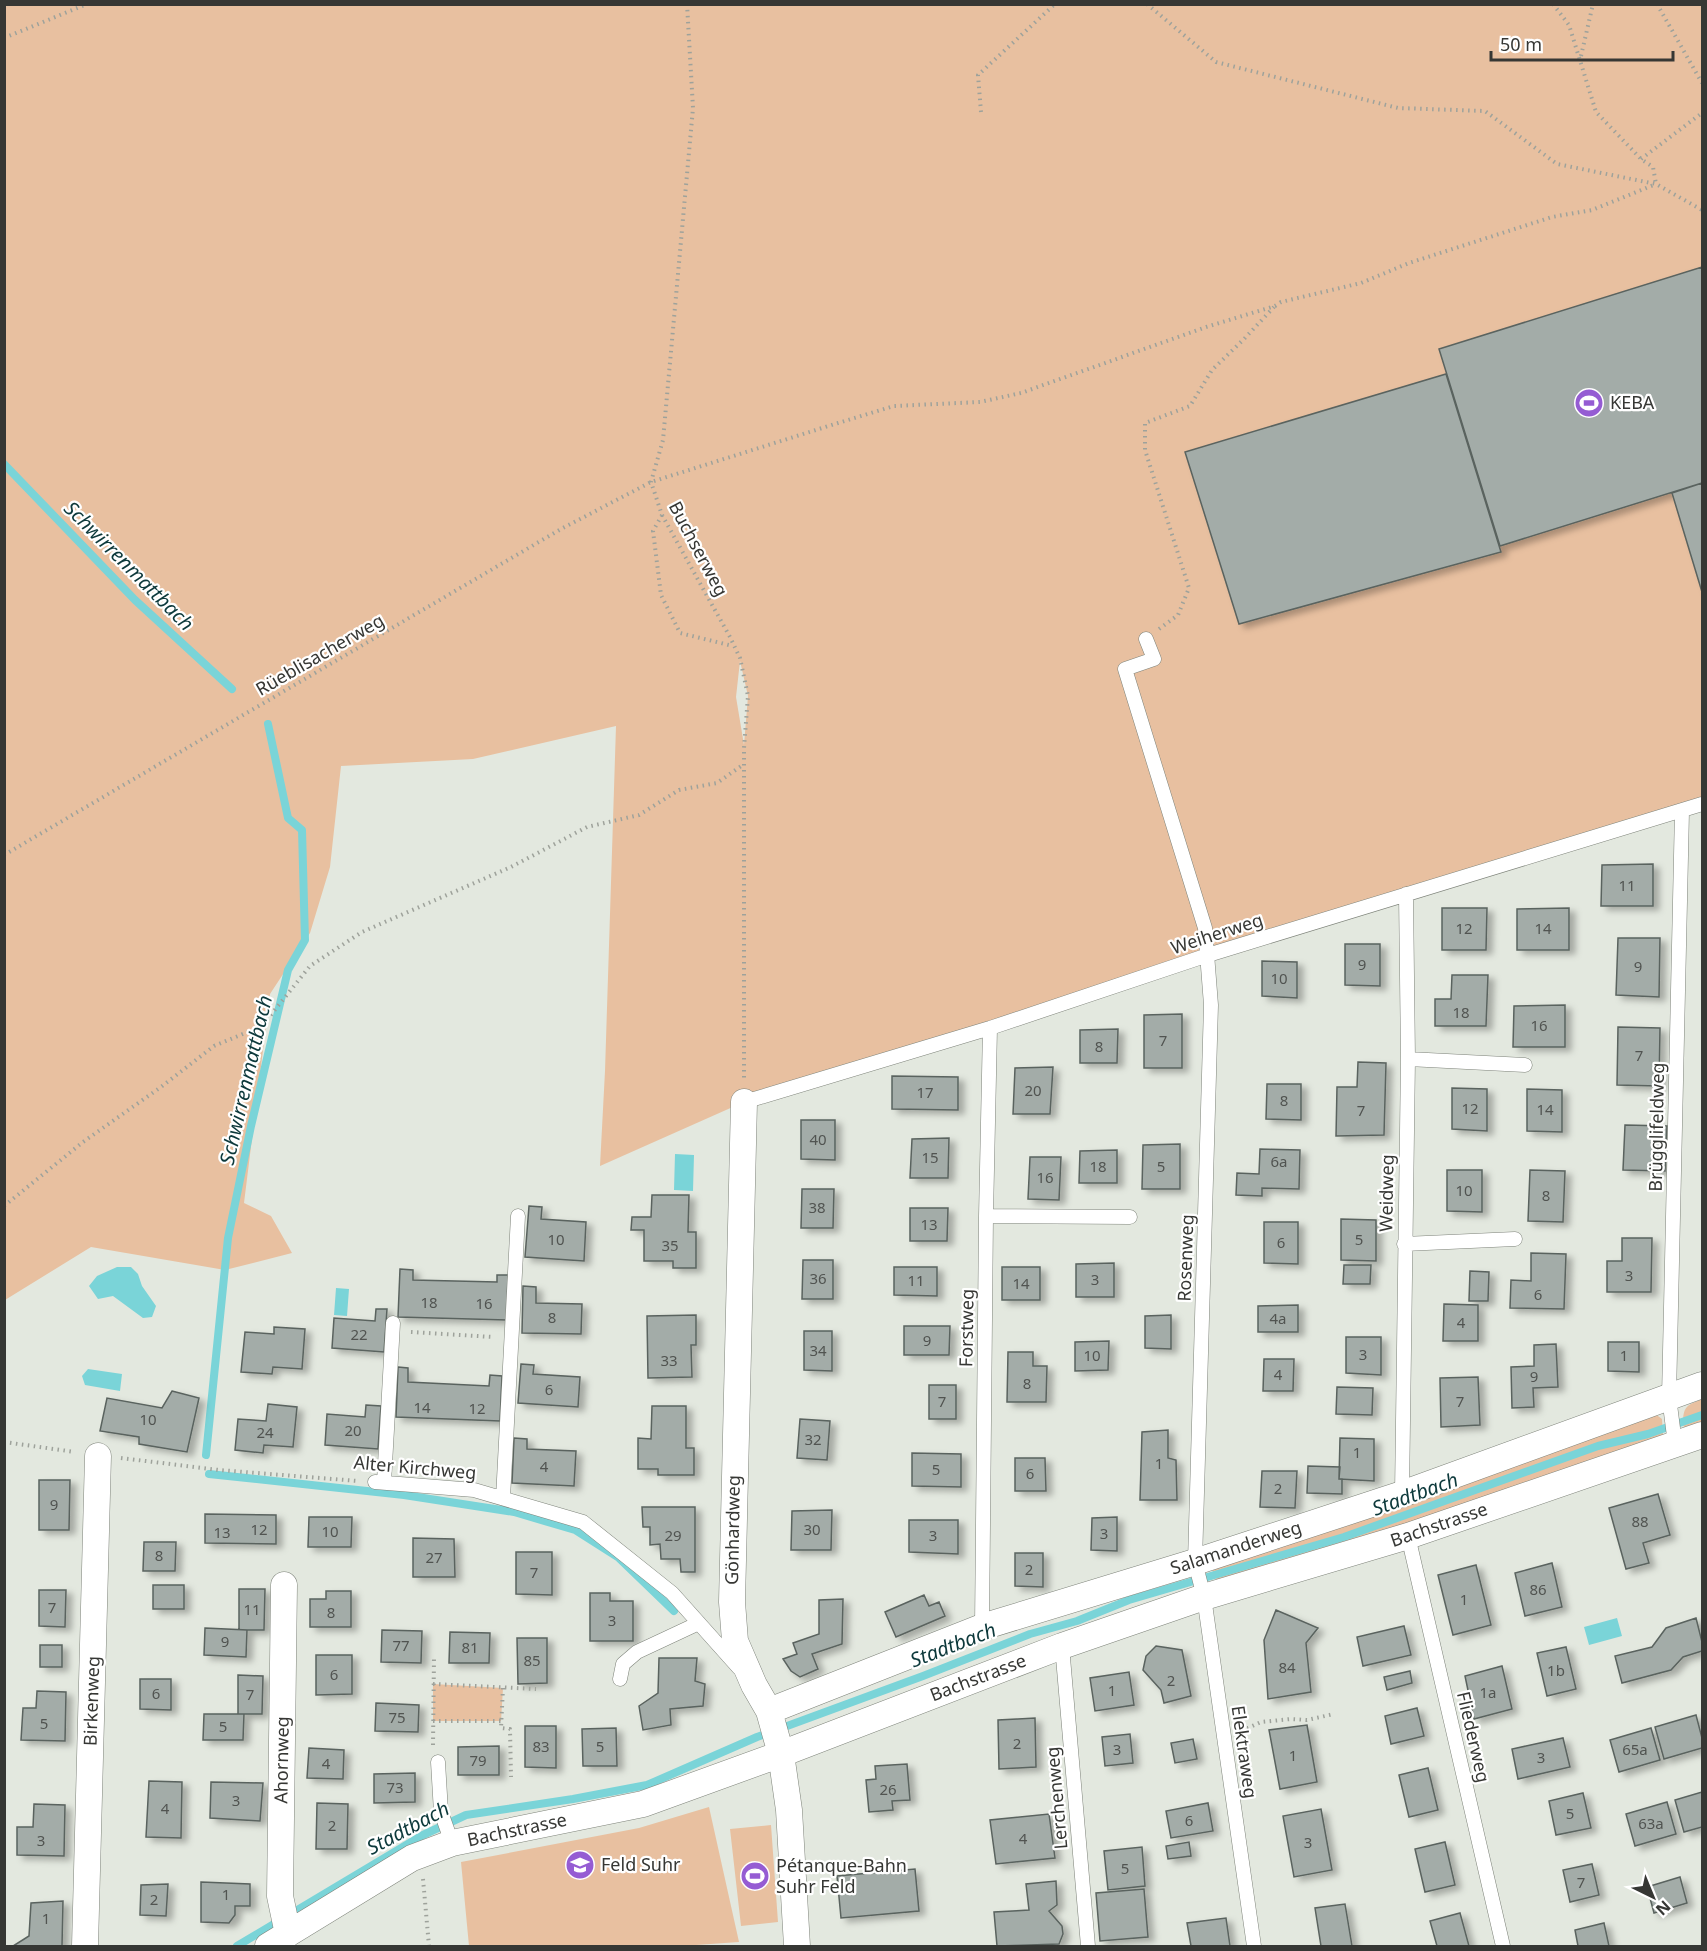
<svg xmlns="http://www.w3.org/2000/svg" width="1707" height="1951" font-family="'Noto Sans',sans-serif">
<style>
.green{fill:#e8c0a0;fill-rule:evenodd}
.water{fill:#7ad4d8}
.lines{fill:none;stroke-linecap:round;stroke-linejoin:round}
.stream{stroke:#7ad4d8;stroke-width:8}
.building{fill:#a3aca8;stroke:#5a635f;stroke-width:1.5;filter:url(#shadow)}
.service-casing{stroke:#7e837a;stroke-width:15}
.minor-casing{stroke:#7e837a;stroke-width:27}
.path{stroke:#9ea29b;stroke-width:4;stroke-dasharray:1.5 4.5;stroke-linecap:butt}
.service{stroke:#fff;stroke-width:14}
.minor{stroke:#fff;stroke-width:26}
.labels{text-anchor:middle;stroke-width:4.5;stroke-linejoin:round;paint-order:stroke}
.number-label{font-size:15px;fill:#515451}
.poi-label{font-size:18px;fill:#363734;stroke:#fff;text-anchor:start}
.street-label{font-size:18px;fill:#363734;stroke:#fff}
.water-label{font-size:20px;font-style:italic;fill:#0d393b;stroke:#fff}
</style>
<defs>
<filter id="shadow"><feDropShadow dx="6" dy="4" stdDeviation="3" flood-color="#0004"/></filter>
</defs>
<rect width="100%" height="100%" fill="#e3e8df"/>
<path class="green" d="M5,5H1702V804L744,1102L600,1166L605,1071L616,726L473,759L341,766L330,867L310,933L270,994L244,1203L271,1216L292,1253L225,1270L91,1247L5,1300ZM740,661L748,696L744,745L736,697Z
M1702,1399V1428L1692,1431L1683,1426C1683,1407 1685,1406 1702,1399Z
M1654,1413L1662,1419L1663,1434L1661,1441L1219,1586L1211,1566Z
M433,1684L503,1688L501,1721H433Z
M709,1807L739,1942L682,1946H469L461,1862L639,1828Z
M771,1825L778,1922L741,1926L730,1829Z"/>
<path class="water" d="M675,1154L694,1155L693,1191L674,1190Z
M117,1267H131L138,1274L142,1286L156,1306L152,1317L143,1318L113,1296L98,1299L89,1286L97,1276Z
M336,1288L349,1289L347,1316L334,1315Z
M88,1369L122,1374L120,1391L85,1385L82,1376Z
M1617,1618L1622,1636L1589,1645L1584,1627Z"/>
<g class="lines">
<path class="stream" d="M4,464L135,600L232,689
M206,1455L228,1238L251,1126L288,970L305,940L302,830L288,818L268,724
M209,1474L404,1495L514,1512L575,1530L619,1558L674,1611
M237,1946L423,1835L466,1815L573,1799L647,1785L757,1737L923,1676L1030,1634L1077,1621L1129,1600L1344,1537L1598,1446L1648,1434L1702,1415"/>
</g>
<path class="building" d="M1702,267V483L1500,546L1439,349Z
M1446,374L1501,552L1239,624L1185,452Z
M1702,483V592L1672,493Z
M1653,864V906H1601L1602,865Z
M1442,908H1487L1486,950H1442Z
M1569,908V950H1517V909Z
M1618,938H1660L1659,997L1616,995Z
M1345,944H1380V986L1345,985Z
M1262,961L1297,962V998L1262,996Z
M1452,975H1488L1486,1026H1435V999H1451Z
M1565,1005V1047H1513L1514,1006Z
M1182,1014V1068H1144V1015Z
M1618,1027L1660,1028L1659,1086L1617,1085Z
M1118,1029L1117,1063H1080V1030Z
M1358,1062L1386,1063L1384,1135L1336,1136L1337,1087H1357Z
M1053,1067L1050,1114H1013L1015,1068Z
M892,1076L958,1077V1110L892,1109Z
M1267,1084H1301V1120L1266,1119Z
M1452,1088L1487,1089V1131L1452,1129Z
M1527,1089L1562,1090V1132L1527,1131Z
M801,1120H835V1160L801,1159Z
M1625,1125L1667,1126L1665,1171L1623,1170Z
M949,1138L948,1178H910L912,1139Z
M1180,1144V1189H1142L1143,1145Z
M1260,1149L1300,1150L1299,1189L1262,1188V1196L1236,1195L1237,1173L1259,1174Z
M1117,1150V1183H1079L1080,1151Z
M1030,1157H1061L1059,1200L1028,1199Z
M1447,1170H1482V1212L1447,1211Z
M1530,1170L1565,1171L1563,1222L1528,1221Z
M802,1189H834L833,1228H801Z
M652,1195H689L688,1232H696V1268H673V1261H644V1230H631L632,1217H651Z
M529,1206L542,1207L541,1219L586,1222L584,1261L525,1257Z
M910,1208H948L947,1241H910Z
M1341,1219L1376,1220V1261L1341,1260Z
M1264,1222H1298V1264L1264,1263Z
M1622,1238H1652L1651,1292H1607V1261H1622Z
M1531,1253L1566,1254L1564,1309L1510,1308L1511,1280L1531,1281Z
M803,1260H833V1299H802Z
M1114,1263V1297H1076V1264Z
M1344,1265H1371L1370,1284H1343Z
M894,1267H937V1296L894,1295Z
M1002,1267H1040V1300H1002Z
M400,1269L413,1270V1280L497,1282V1275H508L507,1320L398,1317Z
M1470,1271L1489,1272L1488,1301H1469Z
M523,1286L536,1287V1303L582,1304L581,1334L522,1333Z
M1444,1304L1478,1305V1341H1443Z
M1298,1305V1332H1258V1306Z
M376,1309H387L384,1352L332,1348L334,1318L375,1321Z
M696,1315V1345H691L692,1377L648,1378L647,1316Z
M1171,1315V1349L1145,1348V1316Z
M904,1326H950L949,1355H904Z
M274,1327L305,1329L302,1369L273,1367L272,1374L241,1372L245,1332L274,1334Z
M804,1331H832V1371L804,1370Z
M1346,1337H1381V1375L1346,1373Z
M1109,1341L1108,1370L1075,1371V1342Z
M1608,1342H1639V1372L1608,1371Z
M1556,1344L1558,1387L1533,1388L1534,1407L1512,1408L1511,1367L1534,1366V1345Z
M1008,1352H1033V1366H1047L1046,1402H1007Z
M1264,1359H1294L1293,1391H1263Z
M521,1364L534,1365L533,1374L580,1377L578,1407L518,1403Z
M398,1367L408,1368V1382L489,1386L490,1375L502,1376L500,1421L396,1417Z
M1478,1377L1480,1425L1441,1427L1440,1378Z
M929,1385H956V1419H929Z
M1337,1387L1373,1388L1372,1415L1336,1414Z
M172,1391L199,1398L187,1452L139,1444V1437L100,1431L107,1398L162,1408Z
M268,1404L297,1407L293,1447L264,1445L263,1453L235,1450L238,1419L266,1421Z
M366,1405L381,1406L378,1449L325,1445L327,1414L365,1417Z
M652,1406H686V1448H694V1475H658V1469H638V1438L651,1439Z
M800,1419L830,1421L827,1460L797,1458Z
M1168,1430V1458L1176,1460L1177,1500H1140L1142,1432Z
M514,1438L527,1439V1449L576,1451L574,1486L512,1483Z
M1340,1438L1374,1439V1481L1339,1479Z
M912,1453L961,1454V1487L912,1486Z
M1015,1458H1045L1046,1491H1015Z
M1308,1466L1340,1467L1339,1479H1342V1494L1307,1493Z
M1262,1471H1297L1295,1508L1260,1507Z
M39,1480H70L69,1530H39Z
M1658,1494L1670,1535L1643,1543L1649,1563L1626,1569L1609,1508Z
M642,1507H695V1572H681L680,1559H661L660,1544L650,1545V1527H643Z
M832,1510L831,1550H791L792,1511Z
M205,1514L276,1515V1544L205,1543Z
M309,1517H352L351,1547H308Z
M1117,1517V1551L1091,1550L1092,1518Z
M909,1520H958V1554L909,1552Z
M413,1538L454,1539L455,1577H413Z
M144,1542H176L175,1571H143Z
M516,1552H552V1595L516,1594Z
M1015,1553H1043V1587L1015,1586Z
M1552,1563L1562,1607L1525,1616L1515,1573Z
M1476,1565L1491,1625L1453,1635L1438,1575Z
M153,1585H184V1609H153Z
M239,1589H265L264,1630H239Z
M39,1590H66L65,1627L39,1626Z
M326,1591H351V1627H310V1599H326Z
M590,1593H610V1601H633V1641H590Z
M924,1595L929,1606L939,1602L945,1616L896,1637L885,1612Z
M843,1599L842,1644L812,1654L818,1669L800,1677L791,1671L783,1659L797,1654L793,1643L819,1634V1600Z
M1276,1610L1318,1628L1306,1643L1311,1692L1268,1699L1264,1640Z
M1696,1618L1702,1642V1651L1683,1657L1671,1670L1622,1683L1615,1656L1652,1647L1666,1628Z
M1404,1626L1411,1655L1363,1666L1357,1637Z
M205,1628L247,1630L246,1657L204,1655Z
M382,1630L422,1631L421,1663L381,1662Z
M450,1632L490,1633L489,1663H449Z
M517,1638H547V1683L518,1684Z
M40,1645H62V1667H40Z
M1156,1646L1182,1650L1191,1696L1164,1703L1161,1690L1143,1670L1146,1656Z
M1566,1647L1576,1689L1547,1696L1537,1653Z
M316,1655H352V1694L316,1695Z
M659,1658H697L695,1681L705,1684L703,1706L670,1709L671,1725L643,1730L639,1706L658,1693Z
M1502,1666L1512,1709L1474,1719L1465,1676Z
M1410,1671L1412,1683L1387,1690L1384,1677Z
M1129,1672L1134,1705L1095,1711L1090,1678Z
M238,1675L263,1676L262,1714H238Z
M140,1679H171V1710L140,1709Z
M37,1691L66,1692L65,1741L21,1740L23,1708H36Z
M376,1703L419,1705L418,1732L375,1731Z
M1417,1708L1424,1736L1391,1744L1385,1716Z
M204,1714H244L243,1740H203Z
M1696,1715L1702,1738V1748L1664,1759L1655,1727Z
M1035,1718L1036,1767L999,1769L998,1720Z
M1307,1725L1317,1782L1280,1789L1269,1730Z
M525,1726H556V1768L525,1767Z
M616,1728L617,1766H583L582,1729Z
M1651,1728L1660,1760L1619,1772L1610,1740Z
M1130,1734L1133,1763L1105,1766L1102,1737Z
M1563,1738L1570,1767L1518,1779L1512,1749Z
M1193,1739L1197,1759L1175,1763L1171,1743Z
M499,1746V1775H458V1747Z
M309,1748L344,1750L343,1779L307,1778Z
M907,1764L910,1800L892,1801L893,1810L869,1812L866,1780L876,1779L875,1766Z
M1428,1768L1438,1810L1409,1817L1399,1775Z
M415,1773V1802L374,1803V1774Z
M149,1781L182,1782L181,1838L146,1837Z
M211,1782L263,1783L260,1821L210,1818Z
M1702,1792V1827L1684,1832L1675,1800Z
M1583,1793L1591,1828L1556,1835L1549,1801Z
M1667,1802L1676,1834L1635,1846L1626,1814Z
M317,1803L348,1804L347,1849H316Z
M1208,1803L1213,1831L1171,1838L1166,1811Z
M34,1804L65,1805L64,1856L17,1855V1827H33Z
M1321,1809L1332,1870L1294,1877L1283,1816Z
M1049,1814L1055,1858L996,1864L990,1820Z
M1189,1842L1191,1856L1168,1859L1166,1846Z
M1445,1842L1455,1885L1425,1892L1415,1849Z
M1142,1847L1145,1886L1108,1890L1104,1851Z
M1592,1864L1599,1895L1570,1902L1563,1870Z
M915,1869L919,1911L841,1918L837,1876Z
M1680,1877L1687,1903L1654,1913L1647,1887Z
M1056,1881L1057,1905L1049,1911L1062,1926L1063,1934L1059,1944L997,1946L994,1912L1029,1910L1026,1884Z
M201,1882L250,1884V1906H235V1915L229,1923L201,1922Z
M168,1884L166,1916L140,1915L141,1885Z
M1144,1889L1148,1937L1100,1941L1096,1893Z
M63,1901L62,1946H13L29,1936L31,1903Z
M1345,1904L1352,1946H1321L1315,1908Z
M1460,1913L1469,1946H1437L1430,1921Z
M1226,1918L1230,1946H1191L1187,1923Z
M1604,1923L1609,1946H1578L1575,1930Z"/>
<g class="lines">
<g class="service-casing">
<path id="service" d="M1146,639L1154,659L1125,669L1205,928L1211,1005L1195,1562L1204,1597L1254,1946
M1408,1059L1525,1065
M744,1102L990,1028L1208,955L1702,804
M986,1216L1130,1217
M1404,1244L1515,1239
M1675,1444L1669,1397L1682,811
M375,1482L474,1490L583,1522L672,1593L739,1668
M384,1482L393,1323
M1402,1494L1408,1059L1406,894
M503,1498L518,1216
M1408,1536L1503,1946
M982,1627L986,1216L990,1028
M1062,1646L1088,1946
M620,1679L623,1664L637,1652L699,1623
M438,1762L441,1812L452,1843"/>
</g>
<g class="minor-casing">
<path id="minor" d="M744,1102L732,1602L735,1641L754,1685L769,1711L781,1754L789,1810L797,1946
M284,1585L280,1896L288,1934
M769,1711L982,1627L1195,1562L1402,1494L1702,1385
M85,1946L98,1456
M268,1946L412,1858L452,1843L643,1804L781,1754L1062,1646L1204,1597L1408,1536L1702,1435"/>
</g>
<path class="path" d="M687,4L693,108L663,440L651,482L662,515L730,637L740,658L748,696L744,748V1079
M1147,4L1216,62L1398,108L1485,111L1557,164L1656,184L1702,210
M1553,4L1569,25L1596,112L1641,159L1653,167L1656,184
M1657,4L1702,83
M4,38L87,4
M1581,56L1593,4
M981,112L978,75L1055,4
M1641,159L1702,113
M662,515L653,531L661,595L680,633L733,646
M1159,629L1178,615L1189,588L1145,450V423L1190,406L1212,370L1244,339L1274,307
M4,855L561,529L651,482L838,423L894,406L980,402L1021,393L1206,327L1275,306L1281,302L1361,283L1409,263L1552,217L1592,210L1656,184
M4,1206L83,1142L161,1087L214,1046L262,1026L310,966L362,932L511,867L587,827L639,815L679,790L717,783L744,764
M411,1332L493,1337
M4,1442L75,1452
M121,1458L219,1470L358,1481
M433,1684L536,1689
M503,1688L501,1728L510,1729L511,1777
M433,1721H501
M1241,1728H1248L1261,1722L1291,1719L1307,1720L1334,1714
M433,1745L434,1656
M423,1879L429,1946"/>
<use href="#service" class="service"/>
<use href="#minor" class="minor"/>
</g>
<defs>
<g id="stadium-disc" transform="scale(1.5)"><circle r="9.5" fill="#955cd3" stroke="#fff"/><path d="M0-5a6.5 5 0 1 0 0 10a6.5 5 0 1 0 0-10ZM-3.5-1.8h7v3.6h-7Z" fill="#fff"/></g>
<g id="school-disc" transform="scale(1.5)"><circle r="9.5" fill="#955cd3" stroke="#fff"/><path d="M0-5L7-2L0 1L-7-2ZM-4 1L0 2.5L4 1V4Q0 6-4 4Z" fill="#fff"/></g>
</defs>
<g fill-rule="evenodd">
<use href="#stadium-disc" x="1589" y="403"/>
<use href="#school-disc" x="580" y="1865"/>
<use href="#stadium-disc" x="755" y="1876"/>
</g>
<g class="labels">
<g class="number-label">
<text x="1627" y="891">11</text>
<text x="1464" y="934">12</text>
<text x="1543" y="934">14</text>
<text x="1362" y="970">9</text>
<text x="1638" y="972">9</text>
<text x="1279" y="984">10</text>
<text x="1461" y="1018">18</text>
<text x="1539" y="1031">16</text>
<text x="1163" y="1046">7</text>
<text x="1099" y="1052">8</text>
<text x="1639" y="1061">7</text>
<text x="1033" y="1096">20</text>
<text x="925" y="1098">17</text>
<text x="1284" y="1106">8</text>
<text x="1470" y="1114">12</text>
<text x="1545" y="1115">14</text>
<text x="1361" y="1116">7</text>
<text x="818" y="1145">40</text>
<text x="930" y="1163">15</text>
<text x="1279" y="1167">6a</text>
<text x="1098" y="1172">18</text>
<text x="1161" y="1172">5</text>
<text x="1045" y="1183">16</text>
<text x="1464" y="1196">10</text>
<text x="1546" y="1201">8</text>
<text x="817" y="1213">38</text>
<text x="929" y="1230">13</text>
<text x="556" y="1245">10</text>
<text x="1359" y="1245">5</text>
<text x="1281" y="1248">6</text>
<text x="670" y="1251">35</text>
<text x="1629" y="1281">3</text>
<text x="818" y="1284">36</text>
<text x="1095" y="1285">3</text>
<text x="916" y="1286">11</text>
<text x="1021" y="1289">14</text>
<text x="1538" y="1300">6</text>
<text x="429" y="1308">18</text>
<text x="484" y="1309">16</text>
<text x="552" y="1323">8</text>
<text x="1278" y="1324">4a</text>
<text x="1461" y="1328">4</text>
<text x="359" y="1340">22</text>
<text x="927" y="1346">9</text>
<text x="818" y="1356">34</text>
<text x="1363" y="1360">3</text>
<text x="1092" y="1361">10</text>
<text x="1624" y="1361">1</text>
<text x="669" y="1366">33</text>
<text x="1278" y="1380">4</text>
<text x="1534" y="1382">9</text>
<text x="1027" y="1389">8</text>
<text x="549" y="1395">6</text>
<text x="942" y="1407">7</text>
<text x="1460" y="1407">7</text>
<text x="422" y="1413">14</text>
<text x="477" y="1414">12</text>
<text x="148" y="1425">10</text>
<text x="353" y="1436">20</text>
<text x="265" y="1438">24</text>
<text x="813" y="1445">32</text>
<text x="1357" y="1458">1</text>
<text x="1159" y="1469">1</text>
<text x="544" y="1472">4</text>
<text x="936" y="1475">5</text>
<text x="1030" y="1479">6</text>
<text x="1278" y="1494">2</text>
<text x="54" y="1510">9</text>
<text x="1640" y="1527">88</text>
<text x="259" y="1535">12</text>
<text x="812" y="1535">30</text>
<text x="330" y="1537">10</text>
<text x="222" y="1538">13</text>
<text x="1104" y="1539">3</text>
<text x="673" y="1541">29</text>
<text x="933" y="1541">3</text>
<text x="159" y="1561">8</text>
<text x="434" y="1563">27</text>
<text x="1029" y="1575">2</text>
<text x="534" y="1578">7</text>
<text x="1538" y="1595">86</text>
<text x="1464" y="1605">1</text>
<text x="52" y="1613">7</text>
<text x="252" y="1615">11</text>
<text x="331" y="1618">8</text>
<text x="612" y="1626">3</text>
<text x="225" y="1647">9</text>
<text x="401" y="1651">77</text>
<text x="470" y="1653">81</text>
<text x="532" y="1666">85</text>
<text x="1287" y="1673">84</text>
<text x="1556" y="1676">1b</text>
<text x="334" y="1680">6</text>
<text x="1171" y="1686">2</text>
<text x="1112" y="1696">1</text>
<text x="1488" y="1698">1a</text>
<text x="156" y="1699">6</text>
<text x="250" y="1700">7</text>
<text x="397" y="1723">75</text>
<text x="44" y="1729">5</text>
<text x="223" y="1732">5</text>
<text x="1017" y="1749">2</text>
<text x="541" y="1752">83</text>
<text x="600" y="1752">5</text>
<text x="1117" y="1755">3</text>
<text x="1635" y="1755">65a</text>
<text x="1293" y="1761">1</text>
<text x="1541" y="1763">3</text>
<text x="478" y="1766">79</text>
<text x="326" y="1769">4</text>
<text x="395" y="1793">73</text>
<text x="888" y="1795">26</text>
<text x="236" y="1806">3</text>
<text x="165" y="1814">4</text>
<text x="1570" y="1819">5</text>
<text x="1189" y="1826">6</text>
<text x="1651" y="1829">63a</text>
<text x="332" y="1831">2</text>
<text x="1023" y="1844">4</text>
<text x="41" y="1846">3</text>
<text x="1308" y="1848">3</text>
<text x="1125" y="1874">5</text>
<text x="1581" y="1888">7</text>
<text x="226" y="1900">1</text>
<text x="154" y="1905">2</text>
<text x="46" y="1924">1</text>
</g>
<g class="poi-label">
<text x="1610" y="409">KEBA</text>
<text x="601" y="1871">Feld Suhr</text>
<text x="776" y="1872">Pétanque-Bahn<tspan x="776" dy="21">Suhr Feld</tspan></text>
</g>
<g class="street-label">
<text transform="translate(698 549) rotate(62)" y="6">Buchserweg</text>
<text transform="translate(320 655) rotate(-30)" y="6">Rüeblisacherweg</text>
<text transform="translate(1217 934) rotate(-18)" y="6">Weiherweg</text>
<text transform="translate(1657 1127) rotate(-89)" y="6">Brügglifeldweg</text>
<text transform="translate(1387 1193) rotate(-89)" y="6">Weidweg</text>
<text transform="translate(1186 1258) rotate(-88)" y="6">Rosenweg</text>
<text transform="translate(967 1328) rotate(-89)" y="6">Forstweg</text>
<text transform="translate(415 1468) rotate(5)" y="6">Alter Kirchweg</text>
<text transform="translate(1439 1525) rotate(-19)" y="6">Bachstrasse</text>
<text transform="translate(733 1530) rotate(-89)" y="6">Gönhardweg</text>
<text transform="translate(1236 1548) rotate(-18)" y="6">Salamanderweg</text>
<text transform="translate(978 1678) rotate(-21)" y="6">Bachstrasse</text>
<text transform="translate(92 1701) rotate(-88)" y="6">Birkenweg</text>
<text transform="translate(1473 1737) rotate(77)" y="6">Fliederweg</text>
<text transform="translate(1244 1752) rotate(82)" y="6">Elektraweg</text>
<text transform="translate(282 1760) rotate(-89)" y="6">Ahornweg</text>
<text transform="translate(1057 1798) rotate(-95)" y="6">Lerchenweg</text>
<text transform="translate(517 1830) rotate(-12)" y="6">Bachstrasse</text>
</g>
<g class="water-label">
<text transform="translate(129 566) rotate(45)" y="7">Schwirrenmattbach</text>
<text transform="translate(246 1080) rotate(-77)" y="7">Schwirrenmattbach</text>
<text transform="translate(1415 1494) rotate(-20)" y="7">Stadtbach</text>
<text transform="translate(953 1645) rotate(-21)" y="7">Stadtbach</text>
<text transform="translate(408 1828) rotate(-28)" y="7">Stadtbach</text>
</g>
</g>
<rect width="1707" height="1951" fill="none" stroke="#363734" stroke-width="12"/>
<g transform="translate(1653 1897) rotate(137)" stroke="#ffffff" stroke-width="4.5" paint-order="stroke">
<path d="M0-4.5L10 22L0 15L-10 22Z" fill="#363734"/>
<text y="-9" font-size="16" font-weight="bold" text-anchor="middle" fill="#363734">N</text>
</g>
<path d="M1491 51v9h182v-9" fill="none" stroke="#363734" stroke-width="3"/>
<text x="1500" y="51" font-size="18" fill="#363734" stroke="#ffffff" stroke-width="4.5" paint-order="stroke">50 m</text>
</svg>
